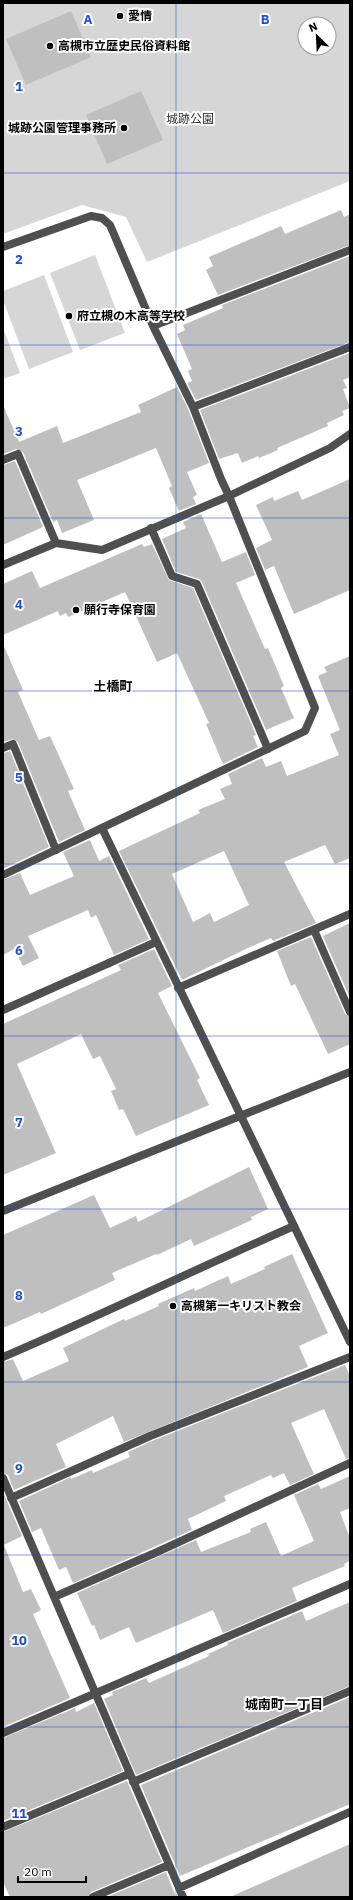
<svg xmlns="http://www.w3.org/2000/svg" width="353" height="1900" font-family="'IBM Plex Sans','Noto Sans JP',sans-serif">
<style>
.green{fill:#d6d6d6;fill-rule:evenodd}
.building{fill:#bfbfbf;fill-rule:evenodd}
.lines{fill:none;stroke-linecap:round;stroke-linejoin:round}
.service{stroke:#4f4f4f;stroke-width:8}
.minor{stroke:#4f4f4f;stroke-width:8}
.tertiary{stroke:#4f4f4f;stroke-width:8}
.grid{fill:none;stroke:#1d4ed8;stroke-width:1;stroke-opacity:0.55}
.poi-dot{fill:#000;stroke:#fff;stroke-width:1.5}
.labels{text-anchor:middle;stroke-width:4;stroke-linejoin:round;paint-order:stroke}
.poi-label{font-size:12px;font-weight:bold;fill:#000;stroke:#fff;text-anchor:start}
.park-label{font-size:12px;fill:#2d2d2d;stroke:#fff}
.neighbourhood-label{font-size:13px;font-weight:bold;fill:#000;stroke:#fff}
.grid-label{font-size:13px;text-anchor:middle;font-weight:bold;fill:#1d4ed8;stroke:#fff;stroke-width:4;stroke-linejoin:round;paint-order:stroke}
</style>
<rect width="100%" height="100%" fill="#fff"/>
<path class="green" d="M3,3H350V181L147,262L126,217L82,205L3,234ZM305,24H329V48H305Z
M95,255L125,333L80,350L50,273Z
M44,275L73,352L29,369L3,300V291Z
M3,328L20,373L3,379Z"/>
<path class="building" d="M71,11L91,57L26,85L6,39Z
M141,91L163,140L107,164L86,115Z
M341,210L344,217L350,214V245L218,295L206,270L213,266L209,257L281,226L285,234Z
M350,256V342L196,400L187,383L192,381L188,371L192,369L177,334L185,330L183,325L223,308L222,305Z
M350,353V377L343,380L347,388L343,389L350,408L342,411L344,415L327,423L328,426L277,448L278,450L259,458L258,456L242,463L238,453L219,459L200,410Z
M177,387L188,409L209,463L187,472L197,495L193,497L196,504L179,511L169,488L172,486L156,448L77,480L94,520L62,533L57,520L53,522L23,452L16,449L3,454V405L19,442L57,426L63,443L141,412L138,405Z
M15,461L43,527L3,545V465Z
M350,479V590L294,614L274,566L265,570L256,548L272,540L256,505L273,497L274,501L298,491L302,500Z
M201,514L222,562L246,552L255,575L236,583L265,649L268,648L284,686L281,688L294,718L266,730L202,582L199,579L176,572L162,539L186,528L183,522Z
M142,544L144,547L152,544L169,580L193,588L256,735L253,736L258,747L223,764L206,724L209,723L177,653L157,662L125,592L68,617L66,613L60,616L58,611L3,635V584L32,571L40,588Z
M3,644L23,690L18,692L39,740L50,736L74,789L68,791L85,830L59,842L18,742L13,739L3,742Z
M350,656V858L335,864L325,845L284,862L316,923L273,941L271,938L250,947L182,980L119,851L200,813L198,810L225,799L220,789L232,784L228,774L262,758L266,767L281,761L287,776L339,755L330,734L340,730L318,676L327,672L324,667ZM224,851L249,905L214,922L210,913L193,922L172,874Z
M10,751L49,847L3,869V753Z
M90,840L99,861L109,856L149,939L114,955L96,915L91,918L88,910L28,936L39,958L23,966L14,949L3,955V880L20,873L30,895L74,876L63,852Z
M350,923V998L322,934L323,936Z
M311,937L345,1014L350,1017V1044L328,1054L295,984L291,986L277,951Z
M154,949L172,986L158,993L200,1078L197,1080L209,1105L136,1136L123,1109L119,1110L111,1091L116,1089L100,1056L93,1059L81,1034L17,1064L56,1153L3,1175V1024L121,970L118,965Z
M249,1167L268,1209L251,1217L252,1220L194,1246L191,1239L157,1255L156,1254L112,1273L115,1280L41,1314L40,1312L3,1328V1235L94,1195L110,1228L136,1216L138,1222Z
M292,1254L328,1333L299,1346L308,1367L124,1442L113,1416L56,1444L66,1467L14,1490L8,1475L3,1473V1362L13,1359L23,1381L69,1361L63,1348L124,1319L125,1321L159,1306L158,1304L194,1288L195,1291L228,1276L231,1284L265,1269L264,1267Z
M345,1365L350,1376V1458L346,1459L324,1409L291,1423L314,1474L290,1485L284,1473L273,1478L271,1475L224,1496L226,1501L188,1519L192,1530L73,1583L66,1567L59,1570L41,1528L32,1532L19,1501L71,1477V1479L92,1470L93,1473L130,1457L128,1452L152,1441Z
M350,1476V1508L340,1512L350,1538V1561L344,1564L345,1566L292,1588L297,1601L223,1633L213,1610L136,1643L129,1627L100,1640L94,1625L92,1626L77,1593L196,1540L201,1552L251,1532L250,1529L266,1522L281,1556L314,1541L294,1495L318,1484L321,1489Z
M3,1492L22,1536L4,1545L23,1592L31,1589L41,1610L33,1614L70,1698L3,1727Z
M350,1602V1686L136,1775L104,1699L113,1695L112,1692L146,1678L149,1683L209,1656L208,1654L228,1645L227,1643L302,1611L306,1621Z
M350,1697V1804L180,1876L141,1785Z
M94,1703L123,1771L3,1821V1738L75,1708L76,1712Z
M127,1781L162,1862L91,1892L88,1897H10L3,1882V1832Z
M350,1844V1897H230Z
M166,1872L176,1897H107Z"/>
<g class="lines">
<path class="service" d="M3,748L13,744L56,850
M102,828L350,1342
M109,963L156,942
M178,988L350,914
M3,1827L129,1774"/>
<path class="minor" d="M3,247L91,216L102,218L110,225L153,326L193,407L221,479L229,496L315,708L305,731L3,875
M153,326L350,250
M193,407L350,347
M3,460L18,454L56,543
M151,528L172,576L197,584L268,749
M3,565L56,543L102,550L229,496L330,448L350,434
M314,930L350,1012
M3,1010L109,963
M3,1357C101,1315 196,1269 294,1226
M3,1478L183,1897
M11,1498L150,1436L350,1357
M54,1597L155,1553L350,1463
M3,1733L350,1584
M133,1782L350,1691
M179,1888L350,1812
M93,1897L169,1865"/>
<path class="tertiary" d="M3,1211L350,1072"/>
</g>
<path class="grid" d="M176,3V1897M3,173H350M3,345H350M3,518H350M3,691H350M3,864H350M3,1036H350M3,1209H350M3,1382H350M3,1555H350M3,1727H350"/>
<g class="poi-dot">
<circle cx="120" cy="16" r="4"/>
<circle cx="50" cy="46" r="4"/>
<circle cx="124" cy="128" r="4"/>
<circle cx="69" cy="316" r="4"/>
<circle cx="76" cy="610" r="4"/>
<circle cx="173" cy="1306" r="4"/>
</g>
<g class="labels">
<g class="poi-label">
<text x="128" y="20">愛情</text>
<text x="58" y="50">高槻市立歴史民俗資料館</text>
<text x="116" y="132" text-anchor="end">城跡公園管理事務所</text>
<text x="77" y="320">府立槻の木高等学校</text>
<text x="84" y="614">願行寺保育園</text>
<text x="181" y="1310">高槻第一キリスト教会</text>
</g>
<g class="park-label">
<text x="190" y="123">城跡公園</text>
</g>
<g class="neighbourhood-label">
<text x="113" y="691">土橋町</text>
<text x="284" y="1709">城南町一丁目</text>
</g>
</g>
<g class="grid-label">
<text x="88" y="24">A</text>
<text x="265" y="24">B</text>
<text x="19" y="91">1</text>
<text x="19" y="264">2</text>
<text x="19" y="436">3</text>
<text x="19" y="609">4</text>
<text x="19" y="782">5</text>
<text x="19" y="955">6</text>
<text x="19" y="1127">7</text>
<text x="19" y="1300">8</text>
<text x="19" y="1473">9</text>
<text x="19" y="1645">10</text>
<text x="19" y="1818">11</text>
</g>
<rect width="353" height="1900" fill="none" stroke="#000000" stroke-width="8"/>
<g transform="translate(317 36) rotate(336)"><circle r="19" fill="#ffffff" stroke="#999999"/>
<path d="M0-3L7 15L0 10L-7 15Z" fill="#000000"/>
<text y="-6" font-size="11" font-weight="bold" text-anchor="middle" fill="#000000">N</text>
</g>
<path d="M18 1876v6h68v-6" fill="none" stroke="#000000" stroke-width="2"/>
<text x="24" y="1876" font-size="12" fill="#000000" stroke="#ffffff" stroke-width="3" paint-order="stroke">20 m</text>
</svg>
